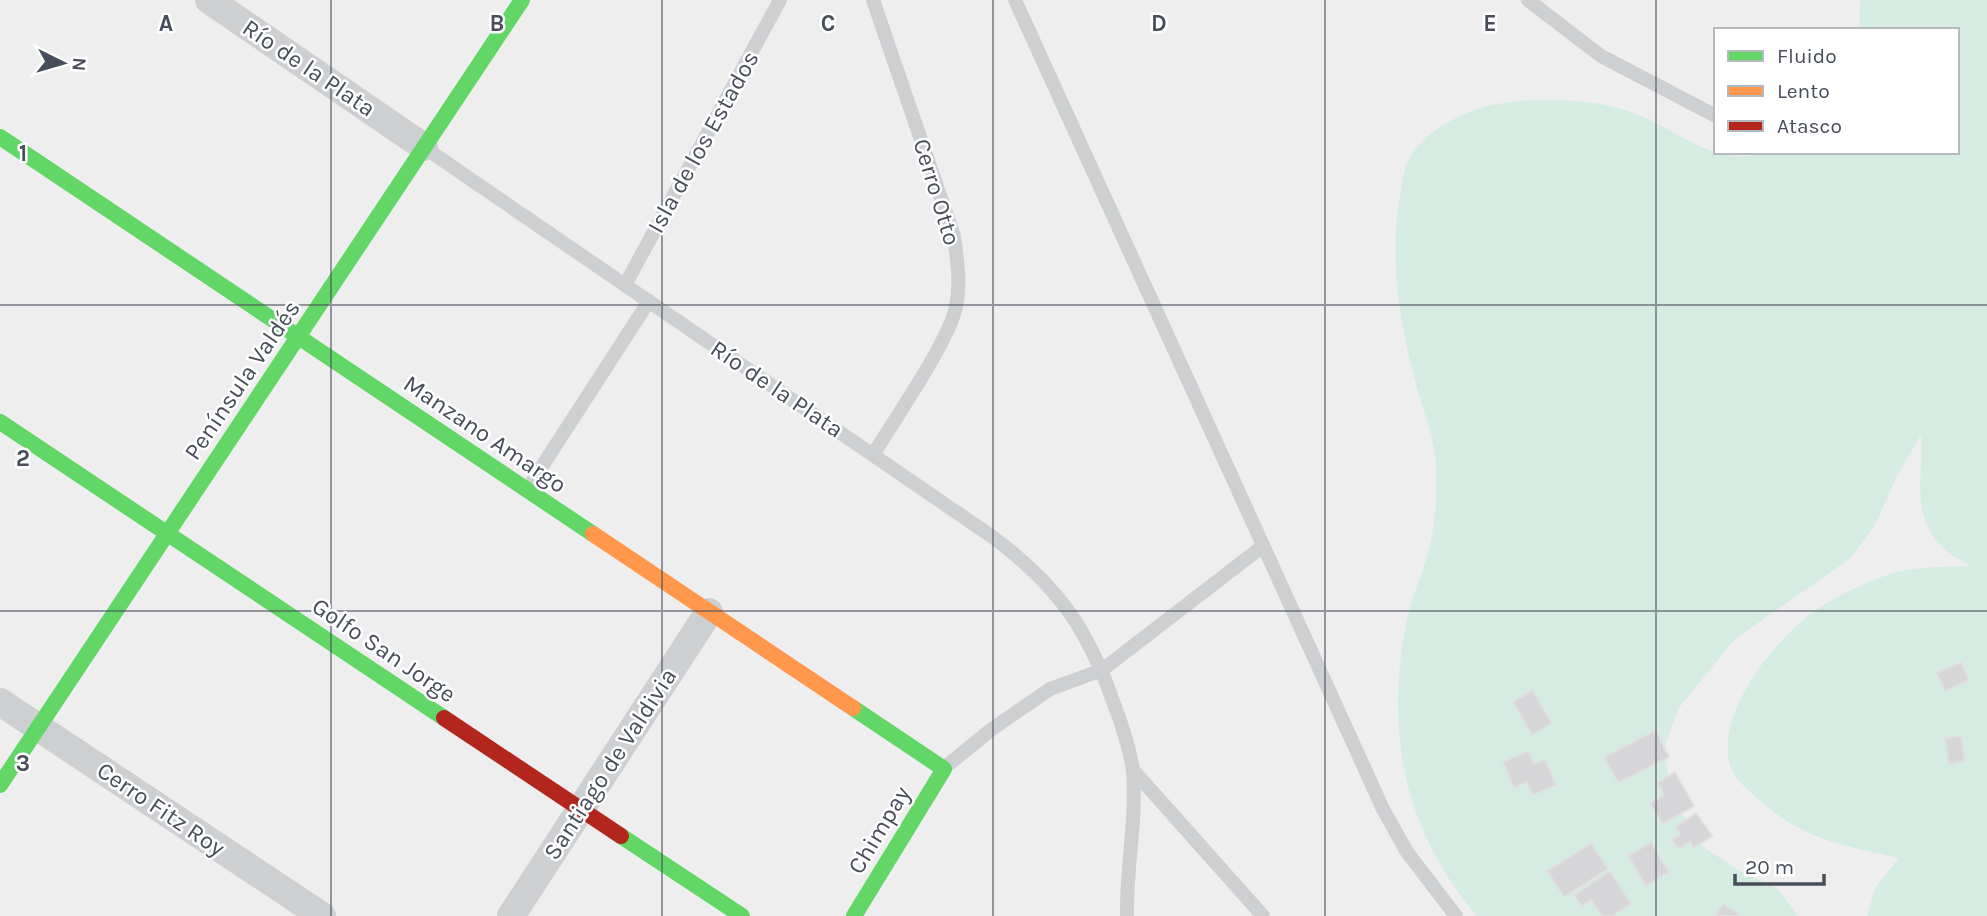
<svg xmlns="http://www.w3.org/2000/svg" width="1987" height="916" font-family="Karla,sans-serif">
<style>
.green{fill:#d5ece2}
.building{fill:#d6d6d9;stroke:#e0e0e1;stroke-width:2}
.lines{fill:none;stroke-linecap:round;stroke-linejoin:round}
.lane{stroke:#cdcfd1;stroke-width:14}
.street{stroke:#cdcfd1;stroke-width:28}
.fast{stroke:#63d668;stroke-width:16}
.slow{stroke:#ff974d;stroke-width:16}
.jam{stroke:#b3261e;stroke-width:16}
.grid{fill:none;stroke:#474d59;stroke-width:2;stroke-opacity:0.55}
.labels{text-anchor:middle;stroke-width:5;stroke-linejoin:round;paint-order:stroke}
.street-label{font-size:24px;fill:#474d59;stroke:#fff}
.grid-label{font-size:23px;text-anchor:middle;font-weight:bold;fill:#474d59;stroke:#fff;stroke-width:5;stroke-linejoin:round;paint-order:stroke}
</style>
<rect width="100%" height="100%" fill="#efeeee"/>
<path class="green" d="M1860,0H1987V916H1867L1875,888L1899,858C1842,845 1804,840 1759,800C1749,792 1736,780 1731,768C1712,714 1778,635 1819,608C1839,595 1864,583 1887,575C1913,566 1944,567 1971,566C1964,561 1955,558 1948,552C1908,520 1924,478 1921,435L1897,476L1875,525L1851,558L1735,639L1678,709L1665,747L1671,796L1702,846L1740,871L1778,889L1798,916H1477C1401,826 1384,727 1408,614C1413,592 1424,571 1429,549C1436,523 1437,493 1436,467C1435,435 1422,410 1415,380C1399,319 1388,254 1401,190C1403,180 1404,167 1410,157C1421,139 1437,128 1456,118C1504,92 1595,95 1644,117C1675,131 1702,154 1738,156C1751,157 1765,152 1778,152C1838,152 1898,152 1957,152V30H1859Z"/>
<path class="building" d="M1961,662L1969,680L1945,691L1937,673Z
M1532,690L1552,723L1532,735L1513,702Z
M1656,730L1669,757L1618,783L1604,757Z
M1961,736L1965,761L1949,764L1945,738Z
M1528,751L1534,764L1545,759L1556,785L1533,795L1527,782L1514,788L1503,762Z
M1675,772L1694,806L1662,824L1650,803L1664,795L1657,783Z
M1696,813L1712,836L1693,848L1690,842L1678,849L1672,840L1680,834L1676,827Z
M1651,842L1669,872L1646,886L1628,856Z
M1591,843L1608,869L1564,897L1547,871Z
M1610,871L1631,904L1612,916H1602L1591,900L1582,906L1574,895Z
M1723,904L1739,914L1738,916H1715Z"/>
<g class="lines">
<path class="lane" d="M873,0L954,236C957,259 961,283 956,307C947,345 895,418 873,455
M1015,0L1383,809L1407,852L1456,916
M1528,0L1601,56L1716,116
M425,148L994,538C1058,586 1088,629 1114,704C1122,725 1130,749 1133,771C1137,819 1126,868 1127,916
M625,285L780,0
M528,488L649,301
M944,768L992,729L1050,689L1102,670L1263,546
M1133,770L1263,916"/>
<path class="street" d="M209,0L424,147
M0,702L322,916
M511,916L709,612"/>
<path class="fast" d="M0,137L593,534
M0,422L444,718
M853,708L944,769L854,916
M0,785L522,0
M621,836L742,916"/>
<path class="slow" d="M593,534L853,708"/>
<path class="jam" d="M444,718L621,836"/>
</g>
<path class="grid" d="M331,0V916M662,0V916M993,0V916M1325,0V916M1656,0V916M0,305H1987M0,611H1987"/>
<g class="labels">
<g class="street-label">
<text transform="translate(309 68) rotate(34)" y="8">Río de la Plata</text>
<text transform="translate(703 142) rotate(-61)" y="8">Isla de los Estados</text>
<text transform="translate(937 192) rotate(73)" y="8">Cerro Otto</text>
<text transform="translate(242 380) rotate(-56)" y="8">Península Valdés</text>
<text transform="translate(777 389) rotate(34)" y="8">Río de la Plata</text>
<text transform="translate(485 434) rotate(34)" y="8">Manzano Amargo</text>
<text transform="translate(384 650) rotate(34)" y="8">Golfo San Jorge</text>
<text transform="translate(610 764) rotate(-57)" y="8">Santiago de Valdivia</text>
<text transform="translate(161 809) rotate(34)" y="8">Cerro Fitz Roy</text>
<text transform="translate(879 830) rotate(-59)" y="8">Chimpay</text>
</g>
</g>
<g class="grid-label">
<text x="166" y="31">A</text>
<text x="497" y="31">B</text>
<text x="828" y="31">C</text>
<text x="1159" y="31">D</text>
<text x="1490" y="31">E</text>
<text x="23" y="161">1</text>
<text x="23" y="466">2</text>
<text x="23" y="771">3</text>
</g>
<rect x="1714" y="28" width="245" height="126" fill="#ffffff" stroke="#b5b8bd" stroke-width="2"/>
<rect x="1728" y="51" width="35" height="10" fill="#63d668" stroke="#b5b8bd" stroke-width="2"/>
<text x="1777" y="63" font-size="21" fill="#474d59">Fluido</text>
<rect x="1728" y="86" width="35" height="10" fill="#ff974d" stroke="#b5b8bd" stroke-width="2"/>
<text x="1777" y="98" font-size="21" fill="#474d59">Lento</text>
<rect x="1728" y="121" width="35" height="10" fill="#b3261e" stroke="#b5b8bd" stroke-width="2"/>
<text x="1777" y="133" font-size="21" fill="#474d59">Atasco</text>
<g transform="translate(63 63) rotate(95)" stroke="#ffffff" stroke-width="5" paint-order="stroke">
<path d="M0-5L12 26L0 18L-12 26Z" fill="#474d59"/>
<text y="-10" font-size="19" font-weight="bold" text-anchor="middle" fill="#474d59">N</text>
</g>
<path d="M1735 874v10h89v-10" fill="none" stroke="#474d59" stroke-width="3.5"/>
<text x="1745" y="874" font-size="21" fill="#474d59" stroke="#ffffff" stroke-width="5" paint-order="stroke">20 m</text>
</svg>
